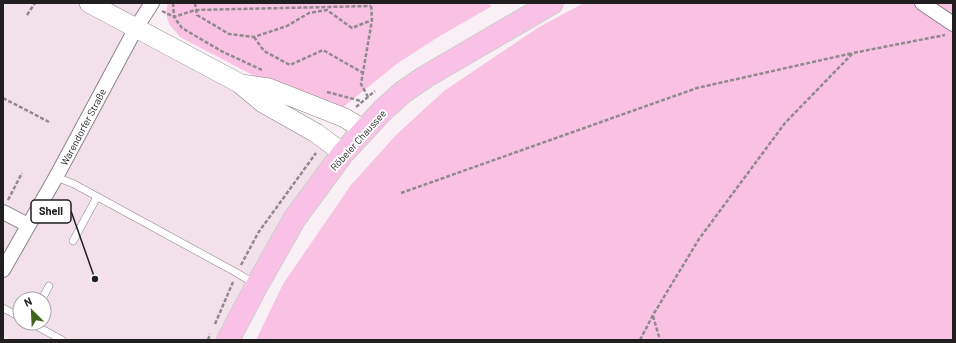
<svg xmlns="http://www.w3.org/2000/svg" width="956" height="343" font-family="Barlow,sans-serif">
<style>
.built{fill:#f2e1eb;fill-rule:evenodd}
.green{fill:#f9c1e2}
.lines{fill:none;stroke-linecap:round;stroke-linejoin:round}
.lane-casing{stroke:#8c8488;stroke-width:8}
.street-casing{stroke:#8c8488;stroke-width:16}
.secondary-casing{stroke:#8c8488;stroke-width:20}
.primary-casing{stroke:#cecece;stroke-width:24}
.path{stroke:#908a8d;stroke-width:2.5;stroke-dasharray:4 2;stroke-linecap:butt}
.lane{stroke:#fff;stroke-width:7}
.street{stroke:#fff;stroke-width:14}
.secondary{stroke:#fff;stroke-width:19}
.primary{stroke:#f9c1e5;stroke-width:22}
.labels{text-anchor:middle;stroke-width:4;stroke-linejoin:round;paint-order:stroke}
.street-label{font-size:10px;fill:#211e20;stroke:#fff}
.leader{fill:none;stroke:#211e20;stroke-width:1.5}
.callout-dot{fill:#211e20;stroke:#fff;stroke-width:1.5}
.callout{fill:#fff;stroke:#211e20;stroke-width:1.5}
.callout-label{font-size:11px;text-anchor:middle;font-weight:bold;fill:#211e20}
</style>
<rect width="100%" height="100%" fill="#f9f0f5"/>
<path class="built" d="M3,3H152L136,27L343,153L228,340H9L3,337ZM20,299H44V323H20Z"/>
<path class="green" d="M168,3H487L492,6L440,36L398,63L342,108L264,81L180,37L169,24L166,13Z
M584,3H953V340H256L283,284L351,185L396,135L444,91L539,27Z"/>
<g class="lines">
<g class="lane-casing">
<path id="lane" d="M56,177L74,184L237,273L255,284
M73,241L97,197
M42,299L49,286
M3,308L20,317
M31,323L62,340"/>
</g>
<g class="street-casing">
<path id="street" d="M922,3L953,24
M3,212L28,225
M3,270L56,177L136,28L152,3"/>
</g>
<g class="secondary-casing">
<path id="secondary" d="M89,3L239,83L263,103L316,133L343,153
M241,84L269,88L345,118L364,130"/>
</g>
<g class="primary-casing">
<path id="primary" d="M228,340L257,285L295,218L343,153L383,110L403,92L425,77L552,3"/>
</g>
<path class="path" d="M173,3L174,17L182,28L223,52L262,70
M195,3L197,15L229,34L254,37L287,26L309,13L327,10L352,28L372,20
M162,11L174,17L195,10L371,6
M27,15L35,3
M254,37L264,51L290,65L323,50L363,73
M327,92L361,101
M368,97L361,84L372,20L371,3
M3,98L49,122
M356,107L375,91
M401,193L697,88L853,53
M8,200L22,173
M241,265L258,233L316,153
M653,316L660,340
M215,324L233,282
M208,340L210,334
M640,340L653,315L699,239L785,123L853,53L945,35"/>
<use href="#lane" class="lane"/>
<use href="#street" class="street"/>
<use href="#secondary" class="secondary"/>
<use href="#primary" class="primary"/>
</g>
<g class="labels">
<g class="street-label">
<text transform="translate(83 127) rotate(-62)" y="4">Warendorfer Straße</text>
<text transform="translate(358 140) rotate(-48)" y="4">Röbeler Chaussee</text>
</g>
</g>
<path class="leader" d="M95 279L71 211"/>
<circle class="callout-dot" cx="95" cy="279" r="4"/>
<rect class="callout" x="31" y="200" width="40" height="23" rx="4"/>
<g class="callout-label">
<text x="51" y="215">Shell</text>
</g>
<rect width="956" height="343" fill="none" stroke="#211e20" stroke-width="8"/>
<g transform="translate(32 311) rotate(336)"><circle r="19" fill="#ffffff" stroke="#a6a5a6"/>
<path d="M0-3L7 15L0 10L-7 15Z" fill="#41651e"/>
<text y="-6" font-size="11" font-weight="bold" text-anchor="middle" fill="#211e20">N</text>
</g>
</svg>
